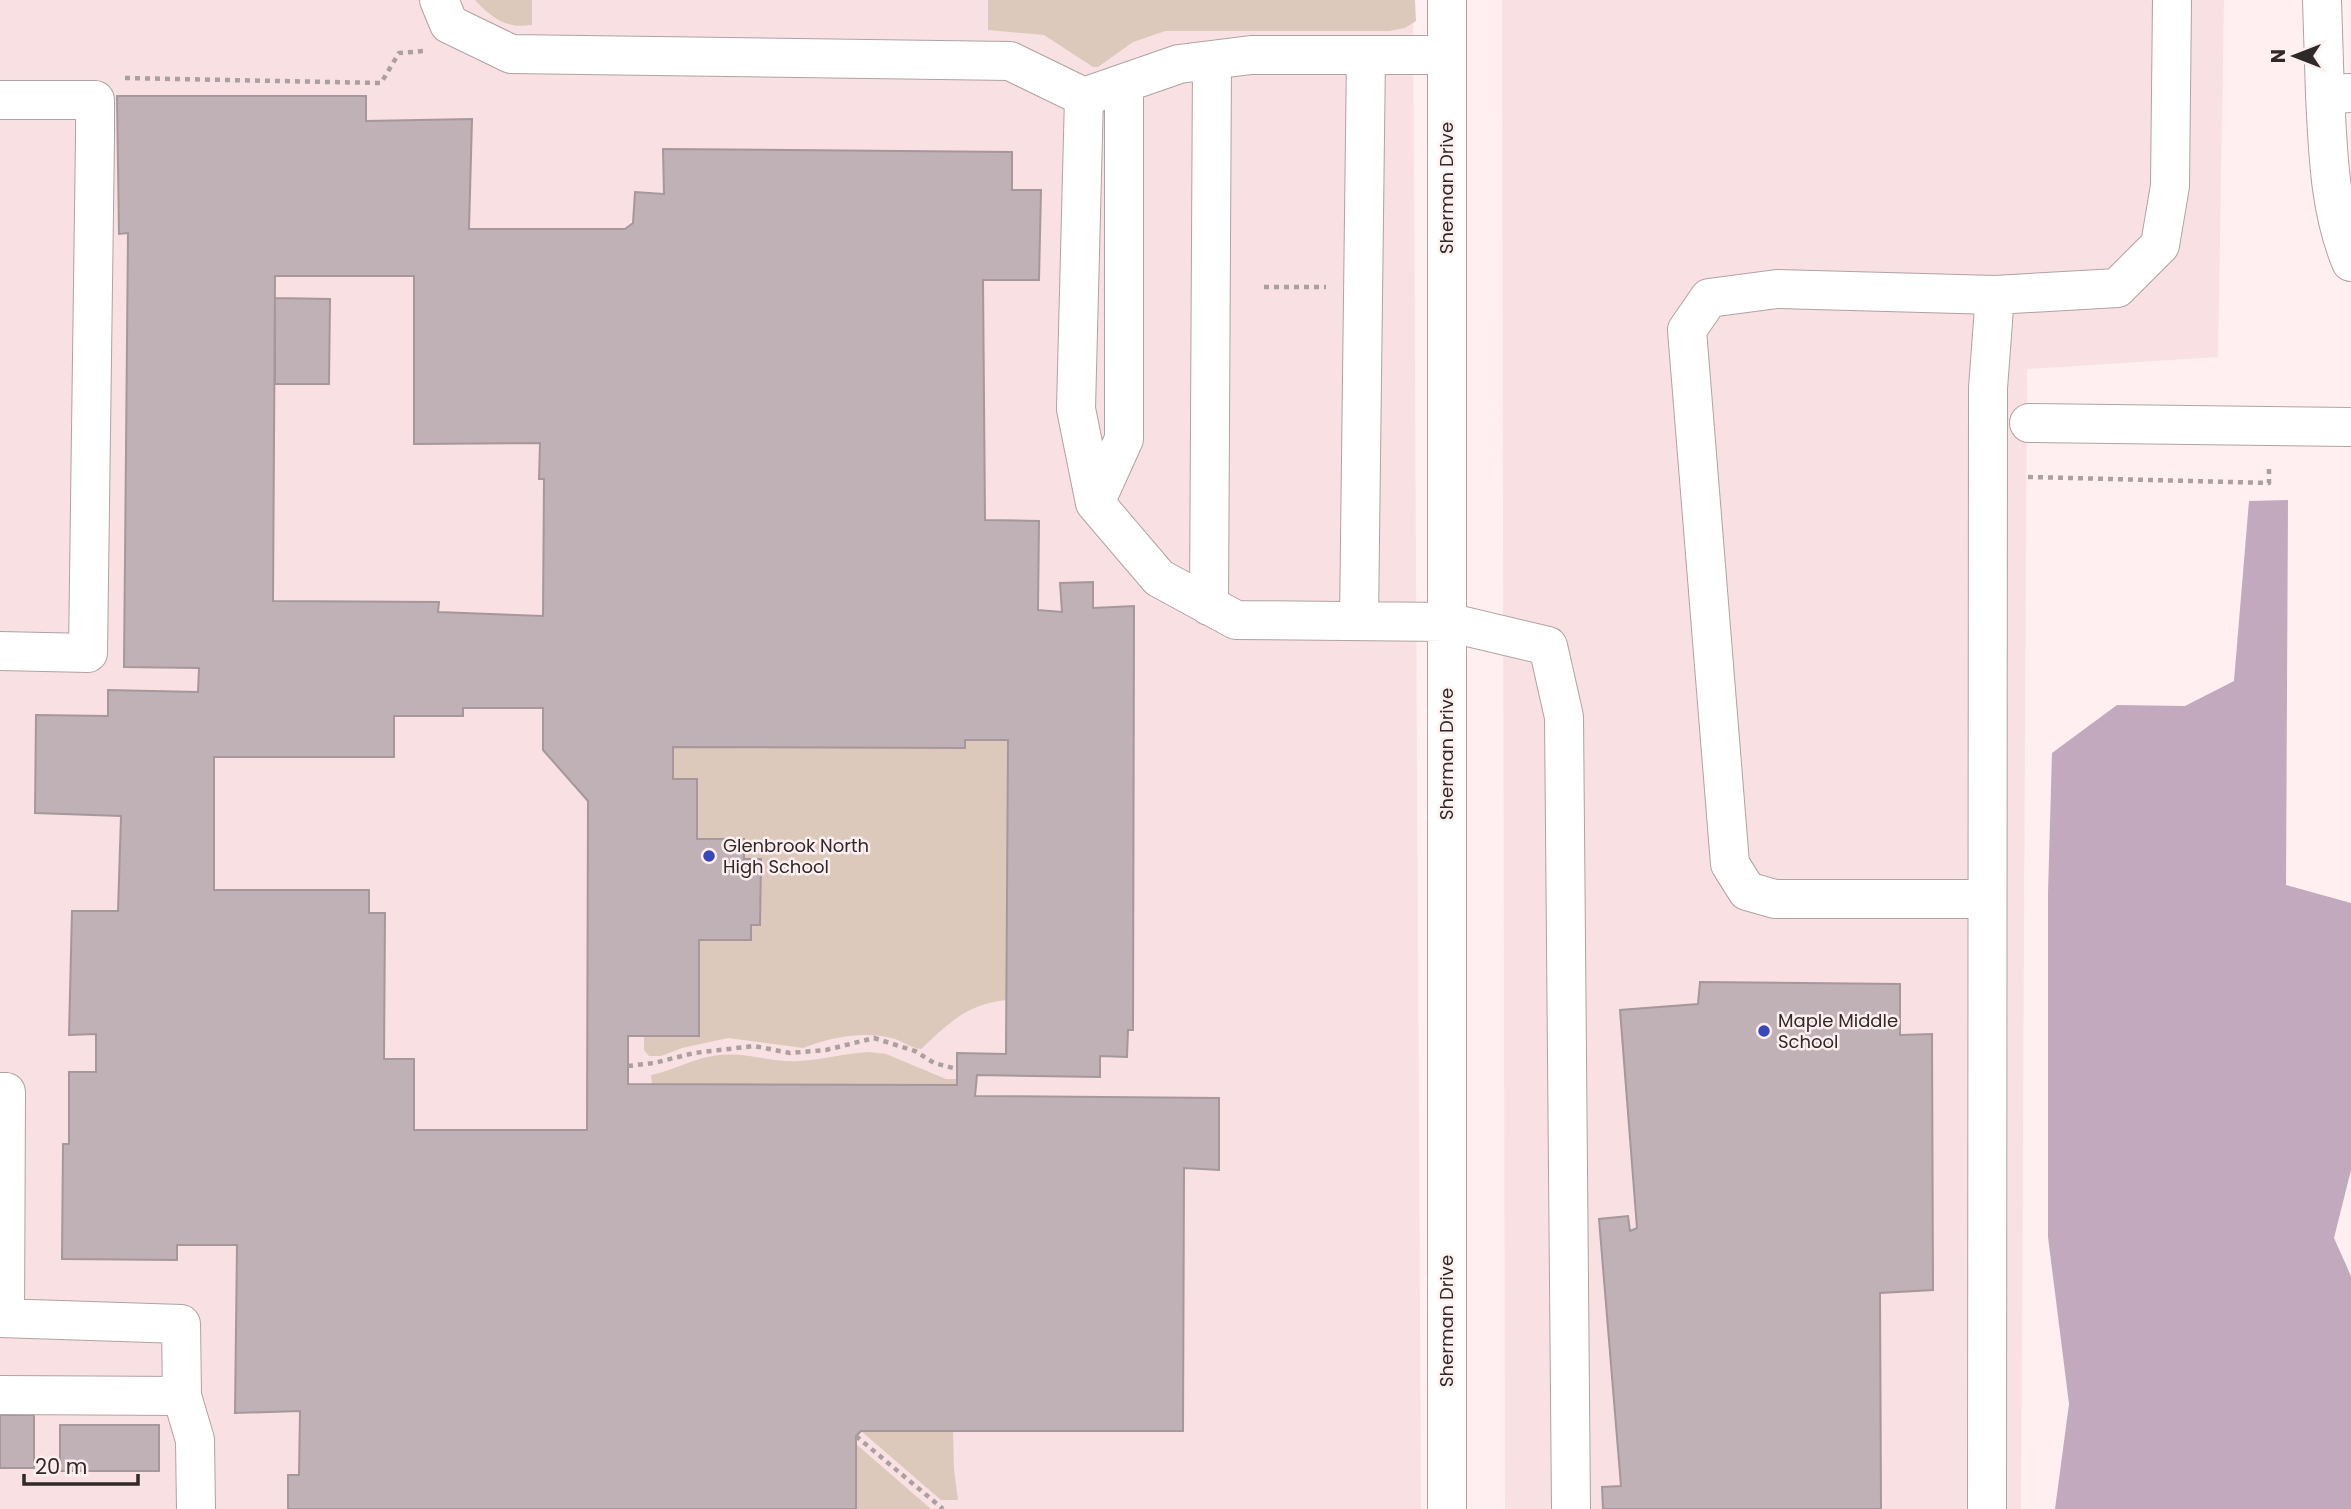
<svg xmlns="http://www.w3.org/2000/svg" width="2351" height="1509" font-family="Poppins,sans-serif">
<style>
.built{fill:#f9e0e2}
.green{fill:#dcc9bc}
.water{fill:#c2a9bd}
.building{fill:#bfb1b6;stroke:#a5979c;stroke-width:2;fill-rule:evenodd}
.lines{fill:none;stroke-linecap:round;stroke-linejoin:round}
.minor-casing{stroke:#b1a2a3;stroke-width:40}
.path{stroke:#ab9f9f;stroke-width:4.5;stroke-dasharray:5 5;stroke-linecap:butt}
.minor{stroke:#fff;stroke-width:38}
.poi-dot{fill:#3847ba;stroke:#ffeff0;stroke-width:2.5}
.labels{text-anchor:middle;stroke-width:5;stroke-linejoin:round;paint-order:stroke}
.street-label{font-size:18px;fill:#2f2929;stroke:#ffeff0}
.poi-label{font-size:18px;fill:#2f2929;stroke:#ffeff0;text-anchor:start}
</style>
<rect width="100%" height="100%" fill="#ffeff0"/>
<path class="built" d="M0,0H1413L1421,1509H0Z
M1502,0H2224L2218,357L2027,369L2021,1509H1505Z"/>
<path class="green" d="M475,0H532V25C506,29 492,18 475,0Z
M988,0H1415L1416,21L1405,28L1389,31H1165L1133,42L1098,67H1093L1044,35L988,30Z
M965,740H1008L1006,1000C967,1004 949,1023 921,1049C911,1048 904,1042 895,1039C867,1030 829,1037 803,1048L728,1038L682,1048L661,1056H649L644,1050V1036H699V940H750L751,925H760L761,859H744L743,839H697V779H673V747L965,748Z
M869,1052L886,1054L946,1079H957V1085L652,1084L651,1075C672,1071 692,1059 713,1056C745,1050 769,1063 799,1061C823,1060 845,1053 869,1052Z
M861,1431H953L954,1469L958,1500H941Z
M856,1444L931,1509H856Z"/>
<path class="water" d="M2288,500L2286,885L2351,903V1170L2334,1238L2351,1276V1509H2055L2069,1404L2048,1237V893L2052,753L2117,705L2185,706L2234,681L2249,501Z"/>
<path class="building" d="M117,96H366V121L472,119L469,229H625L633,223L635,192L664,194L663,149L1012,152V190H1041L1039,280H983L985,520L1039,521L1038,610L1062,612L1060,583L1093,582V608L1134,606L1133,1030H1128L1127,1057L1100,1056V1077L977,1075L975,1096L1219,1098V1170L1184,1168L1183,1431H861L856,1436V1509H288V1475H299L300,1411L235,1413L237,1245H177V1260L62,1259L63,1144H69V1072H96V1034L69,1035L72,911H118L121,816L35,813L36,715L108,716V690L198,692L199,668L124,667L128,233L119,234ZM275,276H414V444L540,443L539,479H544L543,616L438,612L439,602L273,601ZM463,708H543V750L588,801L587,1130H414V1059H384L385,913H369V890H214V757H394V716H463ZM965,740H1008L1006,1054L957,1053V1085L628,1084V1036H699V940H751V925H760L761,859H744V839H697V779H673V747L965,748Z
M275,298L330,299L329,384H275Z
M1700,982L1900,984V1035L1932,1034L1933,1290L1880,1293L1881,1509H1603L1602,1487L1621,1486L1599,1219L1628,1216L1630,1231L1637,1228L1620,1010L1698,1004Z
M0,1415H34V1468H0Z
M60,1425H159V1471H60Z"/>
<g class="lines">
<g class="minor-casing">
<path id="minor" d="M439,0L449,24L511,54L1010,61L1084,97L1179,64L1251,55H1447
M1447,0V1509
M2322,0L2325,95L2349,93
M2325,95C2328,151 2329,209 2351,262
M1084,97L1076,409L1095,503L1159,578L1236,620L1447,622L1548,646L1564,717L1571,1509
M0,100H95V137L88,653L0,651
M2029,423L2351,427
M1095,503L1124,439V83
M1209,606L1212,60
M1359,621L1366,55
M1987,899H1775L1747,891L1730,864L1687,330L1709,298L1777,289L1995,295
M0,1092H6L5,1318
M0,1318L181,1324L182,1396L0,1395
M182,1396L195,1440L196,1509
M1987,1509L1988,388L1995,295L2117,288L2160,245L2170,186L2172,0"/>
</g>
<path class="path" d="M125,78L381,83L399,53L424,51
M1264,287H1326
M2028,477L2269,483V465
M628,1066L654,1063L694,1053L754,1046L790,1053L826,1050L874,1038L915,1051L934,1063L957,1069
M856,1436L943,1509"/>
<use href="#minor" class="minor"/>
</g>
<g class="poi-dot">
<circle cx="709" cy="856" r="7"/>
<circle cx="1764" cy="1031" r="7"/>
</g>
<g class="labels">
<g class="street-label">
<text transform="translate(1447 188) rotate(-90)" y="6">Sherman Drive</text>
<text transform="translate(1447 754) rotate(-90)" y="6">Sherman Drive</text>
<text transform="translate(1447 1321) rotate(-90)" y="6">Sherman Drive</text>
</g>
<g class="poi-label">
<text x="723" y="852">Glenbrook North<tspan x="723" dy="21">High School</tspan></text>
<text x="1778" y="1027">Maple Middle<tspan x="1778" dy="21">School</tspan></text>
</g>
</g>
<g transform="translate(2295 56) rotate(270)" stroke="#ffeff0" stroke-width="5" paint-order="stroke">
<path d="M0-5L12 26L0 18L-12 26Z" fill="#2f2929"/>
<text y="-10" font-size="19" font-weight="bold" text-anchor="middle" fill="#2f2929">N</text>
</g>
<path d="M24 1474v10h114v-10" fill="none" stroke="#2f2929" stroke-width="3.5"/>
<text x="35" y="1474" font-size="21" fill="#2f2929" stroke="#ffeff0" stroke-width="5" paint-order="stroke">20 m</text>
</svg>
